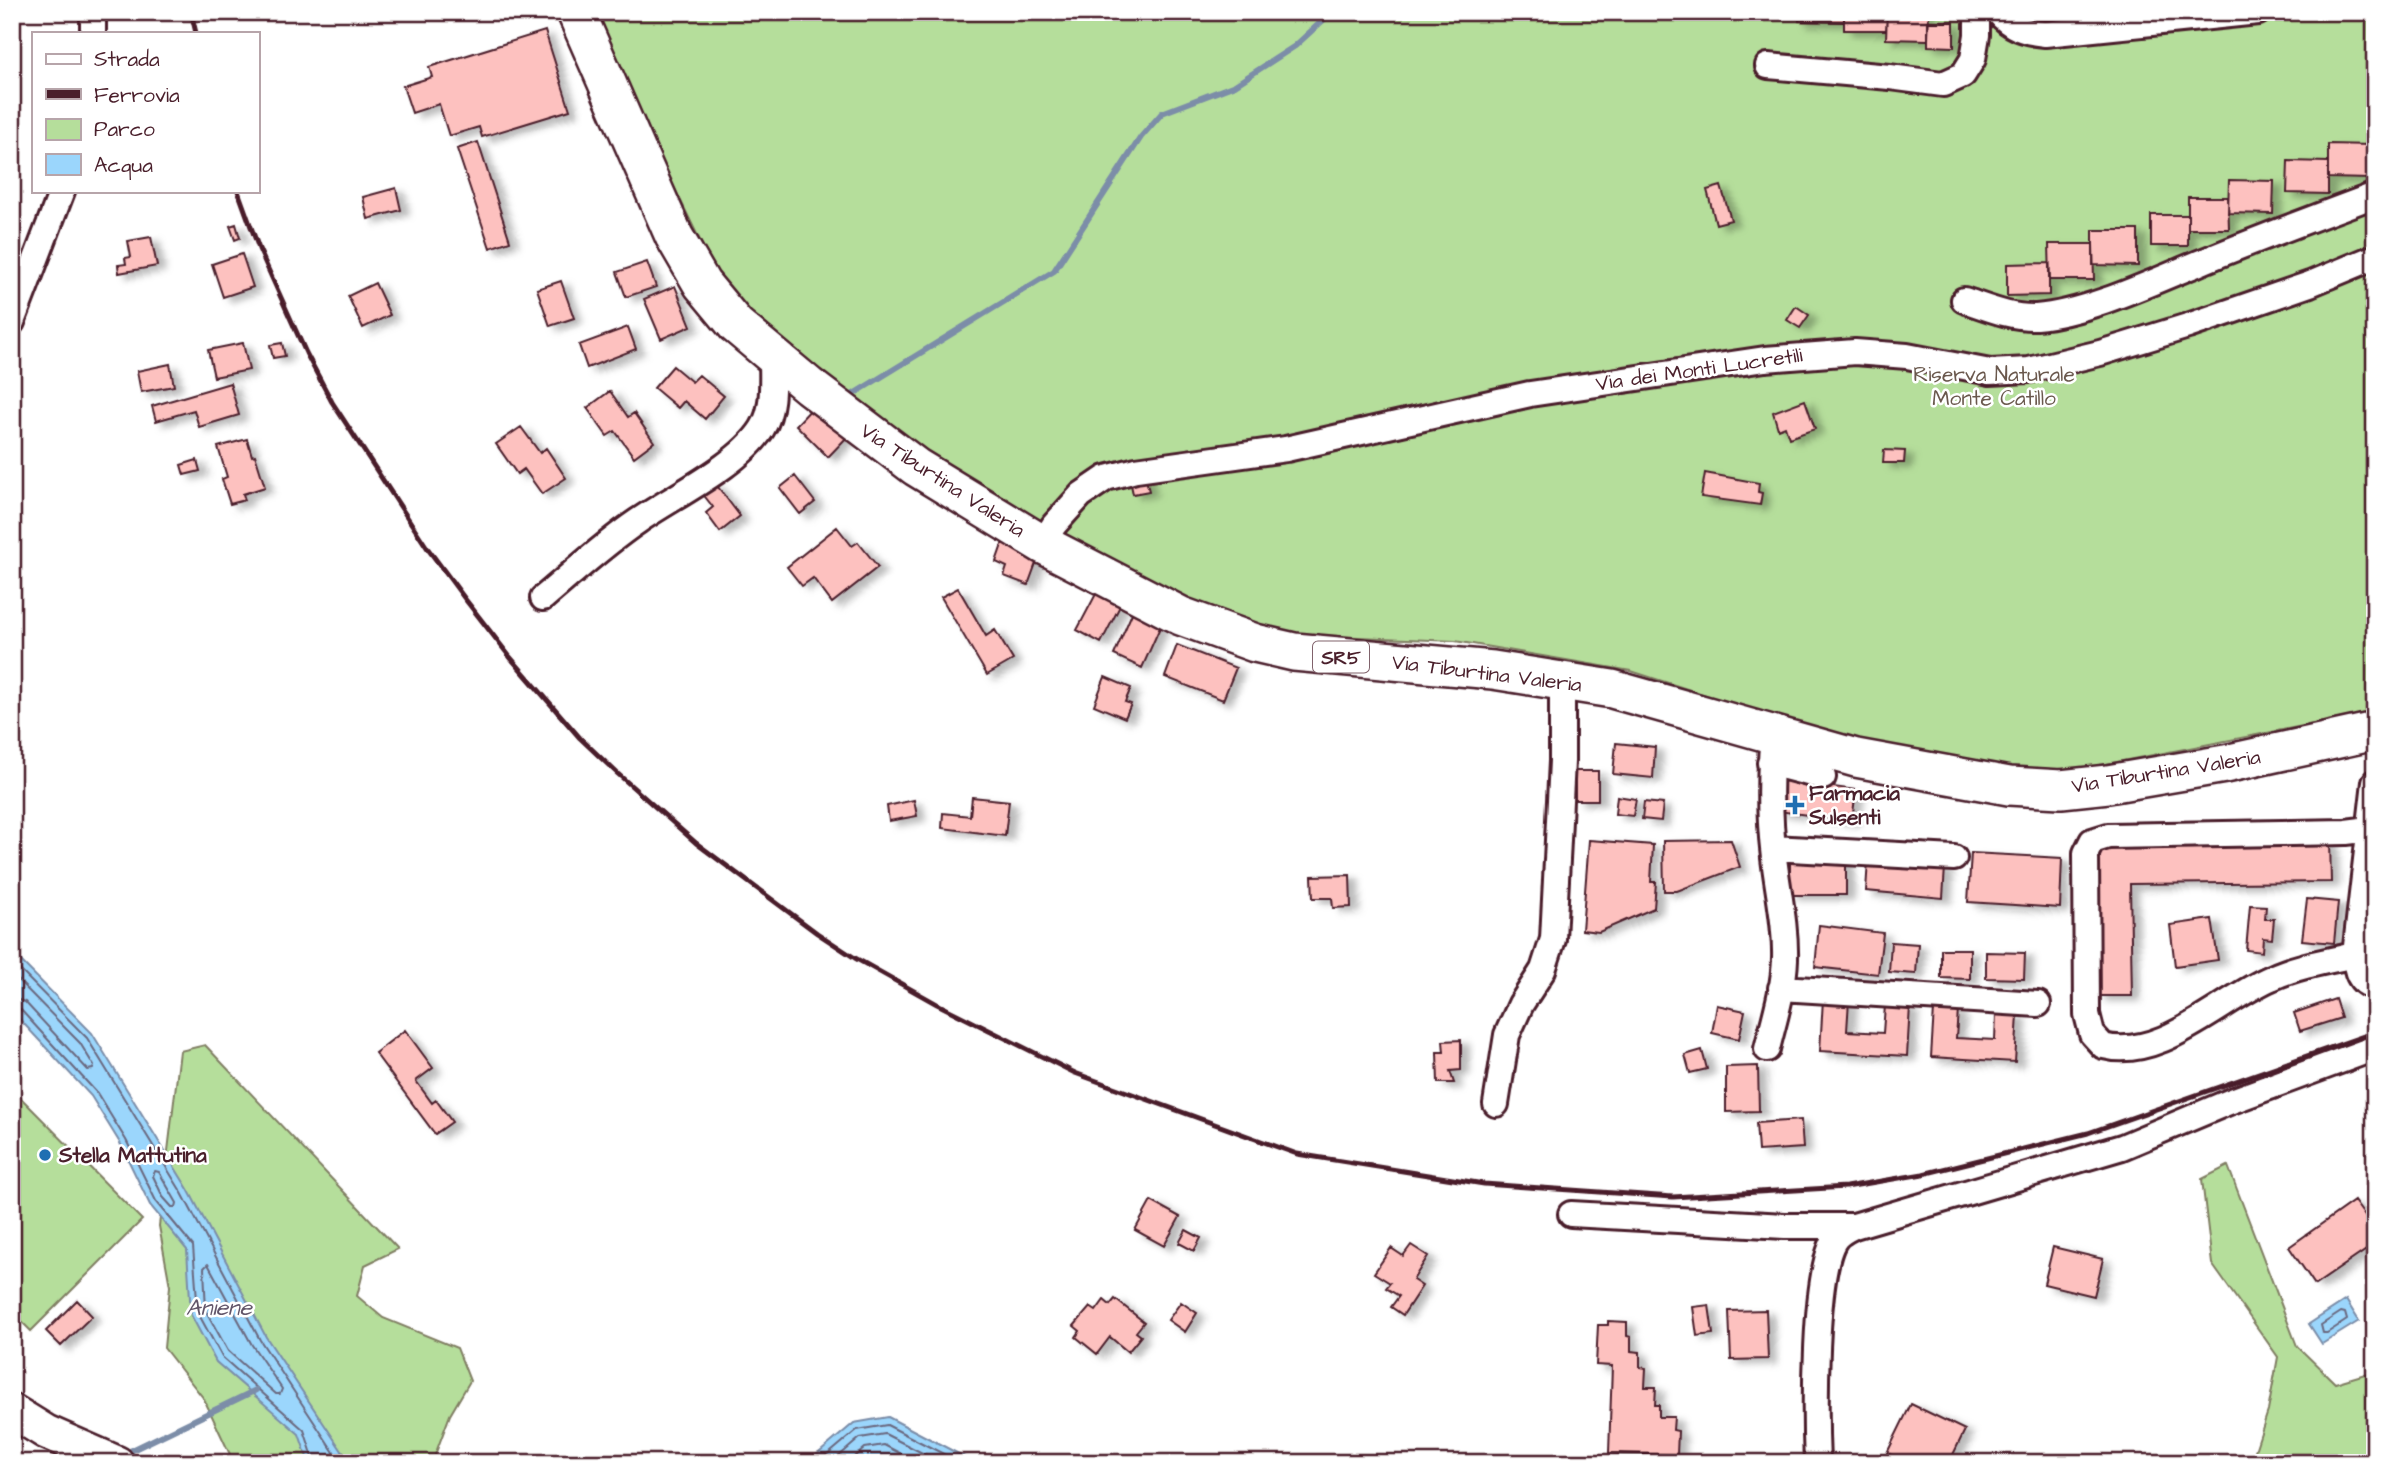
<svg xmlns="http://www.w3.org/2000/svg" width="2387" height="1475" font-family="'Architects Daughter',sans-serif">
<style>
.green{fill:#b5de9b;stroke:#807e63;stroke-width:2}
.water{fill:#9bd6fc;stroke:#7b8da8;stroke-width:2}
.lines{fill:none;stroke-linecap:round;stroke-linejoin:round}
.shore{stroke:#6a687f;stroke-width:2}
.stream{stroke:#7b8da8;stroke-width:6}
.building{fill:#fdc1bf;stroke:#4a1f2b;stroke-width:2;filter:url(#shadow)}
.minor-casing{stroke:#4a1f2b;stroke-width:30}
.secondary-casing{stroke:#4a1f2b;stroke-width:38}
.primary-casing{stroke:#4a1f2b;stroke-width:42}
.minor{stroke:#fff;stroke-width:24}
.secondary{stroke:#fff;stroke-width:33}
.primary{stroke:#fff;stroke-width:37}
.rail{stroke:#4a1f2b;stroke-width:5}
.poi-dot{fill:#1f6fb2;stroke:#fff;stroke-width:2.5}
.labels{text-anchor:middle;stroke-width:5;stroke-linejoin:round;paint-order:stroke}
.shield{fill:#fff;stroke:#80626b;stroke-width:2}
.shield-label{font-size:19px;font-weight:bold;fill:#4a1f2b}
.street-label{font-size:21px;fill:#4a1f2b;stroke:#fff}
.park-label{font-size:21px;fill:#6a584d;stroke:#fff}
.poi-label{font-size:21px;font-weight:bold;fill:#4a1f2b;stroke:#fff;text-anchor:start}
.water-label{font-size:23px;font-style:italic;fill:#62566a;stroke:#fff}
</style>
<defs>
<filter id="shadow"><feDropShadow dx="8" dy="4.5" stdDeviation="3.5" flood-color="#0004"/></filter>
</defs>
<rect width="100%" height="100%" fill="#fff"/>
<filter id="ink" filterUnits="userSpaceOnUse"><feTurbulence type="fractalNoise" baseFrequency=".0143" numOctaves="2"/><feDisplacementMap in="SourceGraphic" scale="14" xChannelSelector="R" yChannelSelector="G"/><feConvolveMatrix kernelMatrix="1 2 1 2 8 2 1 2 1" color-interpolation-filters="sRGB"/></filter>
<g filter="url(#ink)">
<path class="green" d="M589,12H2375V712L2050,775L1840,738L1631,671L1455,641L1261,633L1134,579L958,480L730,302Z
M205,1045L398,1249L365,1265L357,1296L383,1318L457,1348L470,1381L450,1415L432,1463H234L204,1399L164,1348L170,1286L159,1226L180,1051Z
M12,1089L142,1220L31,1331L12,1312Z
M2228,1166L2297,1346L2335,1383L2375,1371V1463H2251L2268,1411L2278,1357L2212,1264L2202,1179Z"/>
<path class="water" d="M12,952L92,1033L188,1189L266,1337L348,1460L353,1463H309L299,1434L216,1362L191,1315L187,1250L150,1205L120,1143L91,1096L12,1011Z
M2346,1300L2359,1321L2322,1344L2309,1324Z
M888,1417L974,1462L976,1463H807L854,1423Z"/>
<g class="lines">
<path class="shore" d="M12,962L87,1038L182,1193L260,1340L341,1463
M12,974L80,1043L94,1066L93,1069L88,1070L25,1002L12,998
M12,1007L20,1009L97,1093L126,1140L156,1201L193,1246L198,1313L222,1357L304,1430L315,1463
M155,1171L159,1172L177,1203L176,1207H172L163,1197L153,1176Z
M208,1264L252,1345L282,1389L280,1394H276L228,1351L206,1311L204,1268Z
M2341,1312L2345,1313L2347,1320L2327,1333H2323L2321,1325Z
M818,1463L857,1430L887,1425L961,1463
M831,1463L860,1438L885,1434L942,1463
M848,1463L865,1448L884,1445L919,1463"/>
<path class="stream" d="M847,398L1054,271L1141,137L1162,113L1235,85L1295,46L1332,12
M124,1454L256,1390"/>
</g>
<path class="building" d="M1844,12H1887L1886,30H1844Z
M1844,12V22L1799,21V12Z
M1887,12H1929L1928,40L1886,39Z
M1928,22H1954V47L1928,46Z
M545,31L570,110L482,137L479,127L449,136L439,104L412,113L403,86L432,77L429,67Z
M2371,128H2375V163H2371Z
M478,142L510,241L490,248L457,149Z
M2328,144L2371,145V179L2328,178Z
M2288,161L2328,162V194L2287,193Z
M2229,180L2274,181L2273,214L2228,213Z
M1721,186L1731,220L1716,224L1707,190Z
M396,188L401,210L368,219L363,197Z
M2188,197H2228L2229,229H2188Z
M2151,215H2188V246H2151Z
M236,224L240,238L235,240L230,226Z
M2093,230H2138V266L2093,265Z
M151,237L157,266L119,273L118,265L126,264L125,258L131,257L128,241Z
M2049,244H2093L2094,280H2050Z
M242,254L253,287L223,297L212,264Z
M647,262L656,287L626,297L617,272Z
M2049,263V295L2007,296V264Z
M561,281L574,318L550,326L537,289Z
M375,283L390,315L363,328L348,296Z
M675,286L691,326L661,339L644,299Z
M1796,306L1809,315L1800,328L1787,320Z
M628,327L636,349L587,368L579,345Z
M243,343L249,370L214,377L208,350Z
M282,343L285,356L273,358L270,345Z
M170,364L174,386L141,392L137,371Z
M673,366L692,382L699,375L724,396L705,419L684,401L678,408L654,388Z
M230,383L239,415L199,427L194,410L156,421L152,406Z
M610,391L628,417L634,413L654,442L634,457L615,431L607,436L587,408Z
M1805,400L1815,429L1789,438L1785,426L1778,429L1773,412Z
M816,404L849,435L828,457L796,425Z
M521,427L540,453L546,448L566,478L542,494L524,469L517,474L496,444Z
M247,439L252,456L255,455L265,487L243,494L245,500L230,504L222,479L227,477L218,447Z
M1884,450L1905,451L1904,463H1883Z
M197,460L200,471L184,475L181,465Z
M1705,473L1759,483L1758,492L1762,493L1760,505L1701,497Z
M795,476L815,502L800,514L780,488Z
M1145,476L1149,491L1133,494L1130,480Z
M715,483L740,516L720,532L706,513L713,507L702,493Z
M837,527L852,546L858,542L878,567L832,603L813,578L802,586L787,567Z
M1003,542L1039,555L1028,585L1004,576L1007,567L996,562Z
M958,588L986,636L995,630L1013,660L987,675L941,597Z
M1097,592L1121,604L1101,643L1077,630Z
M1132,613L1161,625L1142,668L1114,655Z
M1177,645L1236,668L1223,700L1165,677Z
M1105,677L1131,688L1125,702L1131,704L1125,718L1094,705Z
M1616,743L1655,747L1653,778L1613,774Z
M1575,771H1598V800H1575Z
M1782,780L1856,790L1852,821L1778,811Z
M1617,796L1636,799L1633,816L1615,814Z
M972,797L1009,801L1005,836L942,828L943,813L970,816Z
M914,800L917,816L889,821L887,806Z
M1644,802L1663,804L1661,821L1642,819Z
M1589,840L1653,845L1651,882H1656L1654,908L1599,932L1582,930Z
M1731,840L1740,867L1677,891H1664L1663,841Z
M2330,840L2331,882L2130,884L2132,996H2098L2095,843Z
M1971,853L2062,858L2060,908L1968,902Z
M1790,858H1846V895H1790Z
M1868,860L1945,867L1943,898L1866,891Z
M1350,875L1351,907L1333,908L1332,898H1313L1312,876Z
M2307,899L2338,902L2334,943L2302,940Z
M2250,905L2266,906L2265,919H2274L2272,939L2263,938L2262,952L2246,950Z
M2212,919L2218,960L2175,966L2170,925Z
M1819,925L1883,933L1878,974L1815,967Z
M1891,942L1918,944L1916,974L1889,972Z
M1941,949H1970V979L1941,978Z
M1986,952L2025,953L2024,979L1986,978Z
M1823,999L1849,1000L1847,1031L1883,1033L1885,1005L1910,1006L1907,1056L1820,1051Z
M2335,999L2341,1018L2300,1031L2294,1013Z
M1717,1005L1745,1011L1739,1039L1712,1033Z
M1934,1009L1958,1010L1956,1038L1995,1040L1996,1014L2018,1015L2015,1062L1931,1057Z
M405,1030L433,1068L416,1081L432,1103L436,1100L452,1122L435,1134L375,1053Z
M1461,1040V1070L1450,1071L1454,1083H1438L1437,1052H1444L1443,1041Z
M1702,1050L1707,1069L1690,1073L1685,1055Z
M1758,1066L1759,1111L1726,1112V1067Z
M1801,1120L1803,1148L1758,1151L1756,1123Z
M1151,1201L1180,1217L1164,1246L1135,1230Z
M2354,1201L2375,1230V1244L2315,1285L2289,1247Z
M1186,1230L1201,1238L1194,1251L1179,1243Z
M1411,1245L1428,1256L1413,1280L1422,1286L1403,1315L1391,1307L1399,1296L1386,1288L1390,1283L1374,1273L1391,1248L1403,1256Z
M2053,1247L2103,1259L2094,1296L2044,1284Z
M1115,1299L1144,1322L1136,1332L1141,1336L1128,1352L1110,1337L1097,1354L1076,1337L1080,1331L1074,1326L1090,1307L1096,1311L1104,1300L1110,1305Z
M77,1300L92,1316L61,1346L46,1331Z
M1181,1302L1197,1313L1185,1332L1168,1320Z
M1709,1305L1713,1334L1697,1336L1693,1307Z
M1766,1310L1768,1359L1731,1360L1729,1311Z
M1608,1321L1627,1322V1336L1631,1337V1351L1640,1352V1367L1646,1368L1645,1387H1656L1655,1405H1659V1417H1674L1673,1430L1678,1431L1677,1455L1609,1453L1612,1366L1596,1365L1598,1325H1608Z
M1911,1404L1965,1430L1949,1463H1908L1887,1453Z"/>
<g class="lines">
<g class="minor-casing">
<path id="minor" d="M1998,12C2011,28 2025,32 2045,34L2258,12
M93,33V12
M1768,66L1890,77L1943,84L1963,75L1973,59L1977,35V12
M1964,300C1988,308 2011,318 2036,317C2087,313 2152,282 2199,263C2257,239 2316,217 2375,195
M12,322L62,191
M1042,544L1054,525L1081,495L1106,478L1136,470L1286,449L1530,394L1765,359L1855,352L1907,356L1990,372L2029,370L2100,353L2188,326L2310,284L2375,257
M543,598C574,572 604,544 638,521C674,496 739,465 762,429C775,409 772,379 772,356
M1770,763L1823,777
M2375,782L2355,955C2356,970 2358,983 2375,987
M1773,848L1954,858
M2355,955C2327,961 2297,966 2271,978C2220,1000 2161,1061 2103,1046L2092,1034L2087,1014L2086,853L2092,841L2108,836L2346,832L2370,829
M1781,988L2038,1004
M1767,1049C1774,1020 1784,989 1785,959C1786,925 1778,892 1774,858C1769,816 1769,776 1773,735
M1496,1104L1507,1035L1521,1004L1543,970L1553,939L1562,761V680
M1571,1214L1785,1226H1854L2122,1147L2229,1102L2375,1048
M1817,1463C1815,1420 1813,1268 1836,1238C1841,1232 1848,1229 1854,1226"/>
</g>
<g class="secondary-casing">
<path id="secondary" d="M12,1411L46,1432L117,1463"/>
</g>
<g class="primary-casing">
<path id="primary" d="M576,12L674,236L702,284L736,325L809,386L916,467L1042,544L1181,616L1255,643L1294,652L1493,670L1612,689L1856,758L2009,786L2061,789L2108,784L2225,764L2375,731"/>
</g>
<use href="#minor" class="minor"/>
<use href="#secondary" class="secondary"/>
<use href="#primary" class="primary"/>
<path class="rail" d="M191,12L196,33
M238,191L259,249L306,353L332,402L428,549L465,599L510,657L580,738L618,774L696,843L817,933L855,958L937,1004L1075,1073L1297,1154L1484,1184L1673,1197L1846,1187L1923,1174L2088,1133L2375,1032"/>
</g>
</g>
<g class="poi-dot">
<path d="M1791.5 794.5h7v7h7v7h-7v7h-7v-7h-7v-7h7z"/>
<circle cx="45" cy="1155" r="7"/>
</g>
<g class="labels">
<rect class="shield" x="1313" y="641.5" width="56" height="31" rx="5"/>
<g class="shield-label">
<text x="1341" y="664">SR5</text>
</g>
<g class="street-label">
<text transform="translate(1699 369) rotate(-8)" y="7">Via dei Monti Lucretili</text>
<text transform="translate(943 480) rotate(33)" y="7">Via Tiburtina Valeria</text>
<text transform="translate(1487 673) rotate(7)" y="7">Via Tiburtina Valeria</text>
<text transform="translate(2166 771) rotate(-9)" y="7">Via Tiburtina Valeria</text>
</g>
<g class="park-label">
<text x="1994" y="381">Riserva Naturale<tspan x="1994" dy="24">Monte Catillo</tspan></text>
</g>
<g class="poi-label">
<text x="1809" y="800">Farmacia<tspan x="1809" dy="24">Sulsenti</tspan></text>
<text x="59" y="1162">Stella Mattutina</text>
</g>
<g class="water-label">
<text x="219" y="1315">Aniene</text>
</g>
</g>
<rect width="2387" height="1475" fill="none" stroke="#fff" stroke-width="42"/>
<rect x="21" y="21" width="2345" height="1433" fill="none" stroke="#4a1f2b" stroke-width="2.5" filter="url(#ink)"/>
<rect x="32" y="32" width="228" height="161" fill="#ffffff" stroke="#b7a5aa" stroke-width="2"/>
<rect x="46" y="54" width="35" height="10" fill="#ffffff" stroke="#b7a5aa" stroke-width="2"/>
<text x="94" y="66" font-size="21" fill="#4a1f2b">Strada</text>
<rect x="46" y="89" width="35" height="10" fill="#4a1f2b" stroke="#b7a5aa" stroke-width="2"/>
<text x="94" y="102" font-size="21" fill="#4a1f2b">Ferrovia</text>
<rect x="46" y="119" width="35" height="21" fill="#b5de9b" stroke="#b7a5aa" stroke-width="2"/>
<text x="94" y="136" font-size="21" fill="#4a1f2b">Parco</text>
<rect x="46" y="154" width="35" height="21" fill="#9bd6fc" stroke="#b7a5aa" stroke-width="2"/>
<text x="94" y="172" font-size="21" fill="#4a1f2b">Acqua</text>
</svg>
